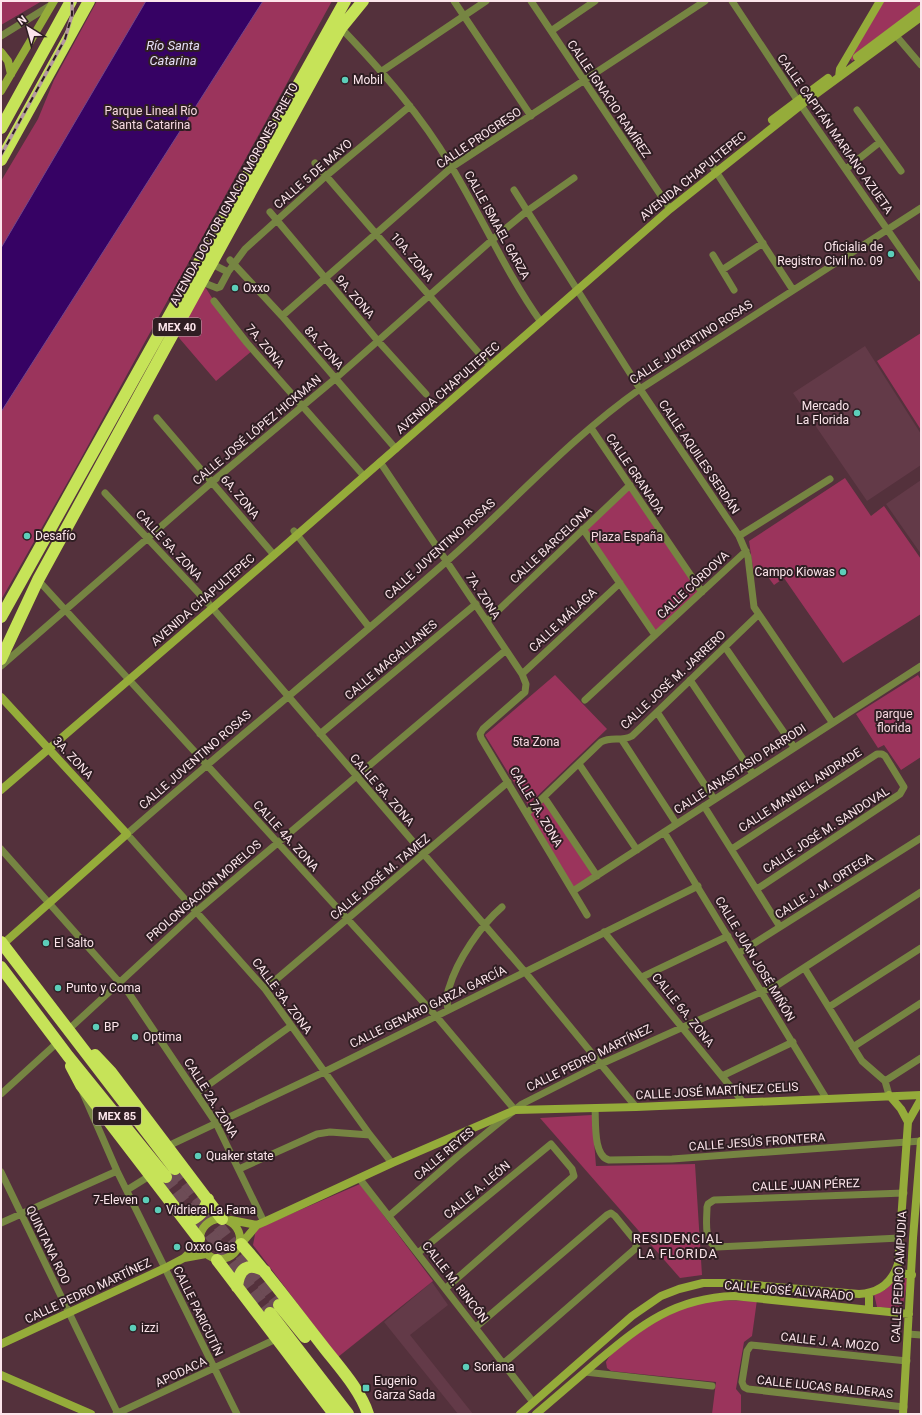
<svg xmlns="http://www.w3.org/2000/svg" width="922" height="1415" font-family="Roboto,sans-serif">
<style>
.built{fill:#633a48}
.green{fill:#9b345c}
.water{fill:#360264;stroke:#71468c}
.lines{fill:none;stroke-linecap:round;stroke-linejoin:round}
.highway-tunnel{stroke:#6d4c56;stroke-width:12;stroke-dasharray:12 6;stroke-linecap:butt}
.street{stroke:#768542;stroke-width:7}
.secondary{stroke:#95ac3a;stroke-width:8}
.highway{stroke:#c6e358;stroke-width:12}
.rail-casing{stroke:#b3979f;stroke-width:3.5}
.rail{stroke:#2f1e23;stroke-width:2;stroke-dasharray:6;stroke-linecap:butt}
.poi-dot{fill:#5cceba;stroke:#2f1e23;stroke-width:1.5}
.labels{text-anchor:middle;stroke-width:4;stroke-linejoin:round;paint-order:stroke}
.shield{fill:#2f1e23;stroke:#bea9af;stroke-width:1}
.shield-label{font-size:11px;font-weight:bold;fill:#fce5eb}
.poi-label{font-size:12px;fill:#fce5eb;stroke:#2f1e23;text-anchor:start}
.street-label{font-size:12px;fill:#fce5eb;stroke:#2f1e23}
.park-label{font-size:12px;fill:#f7d9e1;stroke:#2f1e23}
.water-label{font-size:13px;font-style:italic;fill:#e5ddf6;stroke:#2f1e23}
.neighbourhood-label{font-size:13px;letter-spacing:1px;fill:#fce5eb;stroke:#2f1e23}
</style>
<rect width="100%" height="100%" fill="#54313c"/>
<path class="built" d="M865,346L921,434V465L867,501L793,393Z
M921,480V554L886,504Z
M432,1282L448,1305L410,1335L473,1414H458L384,1322Z"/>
<path class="green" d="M1,1H42L1,25Z
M97,1H332L79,462L1,600V181L38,119L54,80Z
M880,1H921V9L852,61L848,55Z
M202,282L214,301L253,350L216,381L174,332Z
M921,333V430L877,361Z
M845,478L871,516L884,506L921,559V614L843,663L784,578L774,585L762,569L754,575L749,541Z
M630,485L702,592L655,635L583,529Z
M555,675L607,729L528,805L485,735Z
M918,675L921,680V757L901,770L884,745L878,748L856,714Z
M544,797L597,876L573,891L527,813Z
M592,1115L596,1166L695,1164L702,1275L680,1278L540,1118Z
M360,1184L433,1281L338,1357L253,1245L256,1229Z
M898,1276L908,1279L902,1309L877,1307L874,1294L885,1290Z
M757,1300L752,1336L744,1342L736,1389L741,1395V1414H712L716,1382L611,1371L607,1368L606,1362C611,1352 621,1346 630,1339C654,1320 685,1303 716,1301C730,1300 743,1301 757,1300Z"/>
<path class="water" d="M146,1H263L1,412V248Z"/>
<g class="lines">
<path class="highway-tunnel" d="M175,1169L279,1305
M166,1177L270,1313"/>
<path class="street" d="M454,1L531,116
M531,1L670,209
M732,1L798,101L921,278
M341,28C382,71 421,115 451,166C482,217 506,273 541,322
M551,31L595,1
M892,31L921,65
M1,36L51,5
M382,71L486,1
M857,110L901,171
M315,163L490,366
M713,167L793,290
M846,169L880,142
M514,190L640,389L739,536L748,557L754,607L832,722
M270,212L378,341L426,394
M713,255L734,290
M230,260L282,316L396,449
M722,270L763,243
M228,272L245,249L326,176L410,106
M202,282L217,288L220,287L228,272L212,264
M214,301L247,343L364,476
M282,316L452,167L705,1
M157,418L274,555
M591,428L702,592
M380,462L522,674L526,684L525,692L483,729L480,734L481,738L587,915
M105,493L209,604L525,972L636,1107
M583,529L655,635
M294,531L369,627
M739,536L830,479
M38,580L436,1016L515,1110
M487,621L630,485
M725,647L794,747
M1,666L212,482L336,378L492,240L527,211L574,178
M522,674L620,583
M690,680L753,774
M585,700L746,551
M657,712L714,799
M320,734L476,604
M622,740L676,823
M579,764L637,850
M544,797L597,876
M704,806L780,927
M527,813L601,742C611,736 621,742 632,736L758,615
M664,832L826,1098
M1,849L128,992L216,1123L264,1222
M732,849L877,754H882L885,756L904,787L900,794L757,889
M573,891L921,666
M604,932L743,1102
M739,953L921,838
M805,969L862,1061L885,1081L889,1095
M642,977L728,936
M265,989L508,782
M829,1007L921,948
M448,1010C447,1003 446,995 449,988C457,960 481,925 502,907
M68,1030L197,911L506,650
M853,1047L921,1003
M722,1076L793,1042
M885,1081L921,1058
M83,1093L117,1171L237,1414
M197,1093L291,1026
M1,1094L58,1042
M595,1108C596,1122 593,1156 609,1160L672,1159L921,1141
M168,1146L324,1072L698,886
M392,1163L370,1135L265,989L127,834C232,742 341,654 447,561C511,505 570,438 640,389L921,208
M239,1169L317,1134L330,1132L370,1135
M1,1172L118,1414
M359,1178L533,1402
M127,1190L151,1175
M389,1216L457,1157L522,1104L601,1064L779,984L921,892
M1,1223L117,1171
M900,1238L717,1247C703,1242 707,1219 707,1207L708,1204L714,1200L904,1193
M418,1253L551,1144L572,1169L574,1176L446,1288
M476,1327L607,1215L611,1213L615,1216L637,1243L635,1249L504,1363
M908,1334L921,1335
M585,1372L712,1386
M904,1407L748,1389L744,1387L742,1382L747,1351L751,1345L907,1361
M116,1414L276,1339"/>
<path class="secondary" d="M1,52L8,61L11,74
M857,57L921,9
M839,77L840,69L880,1
M1,91L54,1
M772,120L828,78
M1,697L127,834L3,944
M1,790L274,555L670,209L801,105L921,17
M889,1095L901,1109L908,1122
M200 1239a20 20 0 1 1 40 0a20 20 0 1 1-40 0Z
M231,1220L257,1225
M241,1244L257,1225L264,1222L392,1163L515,1110L636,1107L921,1095
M184,1258L206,1254
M895,1272L912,1275
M869,1294V1310
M1,1344L165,1268L184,1258L200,1242
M1,1375L91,1414
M520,1414L632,1316L661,1296L679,1289L703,1283H731L859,1294C879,1293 892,1283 898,1264L908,1122L921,1099
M536,1414C557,1396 578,1378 599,1360C642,1324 675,1298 734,1296L909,1314
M903,1414L913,1238L921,1141"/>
<path class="highway" d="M1,128L71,1
M1,160L89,1
M1,617L345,1
M1,659L38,580L329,49L341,28L363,1
M1,942L175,1169
M1,967L68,1056L166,1177
M95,1055L111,1072L222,1219
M71,1066L81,1085L199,1239
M187,1222C199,1217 205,1211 208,1199
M241,1244C270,1276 295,1311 322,1345C338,1366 360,1389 368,1414
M217,1260L334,1414
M237,1287C239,1268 248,1262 265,1271
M279,1305L305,1337
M270,1313L348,1414"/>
<g class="rail-casing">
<path id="rail" d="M1,155L65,39L72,15V1"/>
</g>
<use href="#rail" class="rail"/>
</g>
<g class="poi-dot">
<circle cx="345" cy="80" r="4"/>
<circle cx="891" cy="254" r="4"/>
<circle cx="235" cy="288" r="4"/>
<circle cx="857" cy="413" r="4"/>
<circle cx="27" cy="536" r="4"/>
<circle cx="843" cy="572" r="4"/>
<circle cx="46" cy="943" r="4"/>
<circle cx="58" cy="988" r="4"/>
<circle cx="96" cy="1027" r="4"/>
<circle cx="135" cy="1037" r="4"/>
<circle cx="198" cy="1156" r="4"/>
<circle cx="146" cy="1200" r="4"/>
<circle cx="158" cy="1210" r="4"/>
<circle cx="177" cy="1247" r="4"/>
<circle cx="133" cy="1328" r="4"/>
<circle cx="466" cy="1367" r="4"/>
<rect x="362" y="1384" width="8" height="8" rx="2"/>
</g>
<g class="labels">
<g class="shield">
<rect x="153" y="318" width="48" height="18" rx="3"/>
<rect x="93" y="1107" width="48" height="18" rx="3"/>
</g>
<g class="shield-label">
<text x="177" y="331">MEX 40</text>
<text x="117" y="1120">MEX 85</text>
</g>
<g class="poi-label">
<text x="353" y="84">Mobil</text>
<text x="883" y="251" text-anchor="end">Oficialia de<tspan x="883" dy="14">Registro Civil no. 09</tspan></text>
<text x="243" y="292">Oxxo</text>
<text x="849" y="410" text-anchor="end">Mercado<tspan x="849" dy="14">La Florida</tspan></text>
<text x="35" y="540">Desafío</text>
<text x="835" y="576" text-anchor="end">Campo Kiowas</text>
<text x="54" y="947">El Salto</text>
<text x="66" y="992">Punto y Coma</text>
<text x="104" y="1031">BP</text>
<text x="143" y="1041">Optima</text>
<text x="206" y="1160">Quaker state</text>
<text x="138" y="1204" text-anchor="end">7-Eleven</text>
<text x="166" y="1214">Vidriera La Fama</text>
<text x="185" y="1251">Oxxo Gas</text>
<text x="141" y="1332">izzi</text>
<text x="474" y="1371">Soriana</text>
<text x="374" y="1385">Eugenio<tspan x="374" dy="14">Garza Sada</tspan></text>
</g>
<g class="street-label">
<text transform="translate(609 99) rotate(56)" y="4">CALLE IGNACIO RAMÍREZ</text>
<text transform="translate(835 134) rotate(55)" y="4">CALLE CAPITÁN MARIANO AZUETA</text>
<text transform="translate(479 138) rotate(-34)" y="4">CALLE PROGRESO</text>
<text transform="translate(313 174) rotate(-41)" y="4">CALLE 5 DE MAYO</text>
<text transform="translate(693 176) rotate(-39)" y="4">AVENIDA CHAPULTEPEC</text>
<text transform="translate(234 194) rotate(-61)" y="4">AVENIDA DOCTOR IGNACIO MORONES PRIETO</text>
<text transform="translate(497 225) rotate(61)" y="4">CALLE ISMAEL GARZA</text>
<text transform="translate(412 257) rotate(50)" y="4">10A. ZONA</text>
<text transform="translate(355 297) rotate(49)" y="4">9A. ZONA</text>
<text transform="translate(691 342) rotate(-33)" y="4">CALLE JUVENTINO ROSAS</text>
<text transform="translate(265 346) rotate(50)" y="4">7A. ZONA</text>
<text transform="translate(324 348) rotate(49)" y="4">8A. ZONA</text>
<text transform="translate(448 388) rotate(-41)" y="4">AVENIDA CHAPULTEPEC</text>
<text transform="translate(257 430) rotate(-40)" y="4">CALLE JOSÉ LÓPEZ HICKMAN</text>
<text transform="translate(699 457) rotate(56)" y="4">CALLE AQUILES SERDÁN</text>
<text transform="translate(635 474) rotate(56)" y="4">CALLE GRANADA</text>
<text transform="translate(240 497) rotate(50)" y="4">6A. ZONA</text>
<text transform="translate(169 545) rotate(47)" y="4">CALLE 5A. ZONA</text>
<text transform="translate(551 545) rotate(-43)" y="4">CALLE BARCELONA</text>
<text transform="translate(440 549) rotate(-42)" y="4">CALLE JUVENTINO ROSAS</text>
<text transform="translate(693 585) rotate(-43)" y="4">CALLE CÓRDOVA</text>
<text transform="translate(483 596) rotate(57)" y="4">7A. ZONA</text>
<text transform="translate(203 600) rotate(-41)" y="4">AVENIDA CHAPULTEPEC</text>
<text transform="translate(563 620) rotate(-43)" y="4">CALLE MÁLAGA</text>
<text transform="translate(391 660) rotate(-40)" y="4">CALLE MAGALLANES</text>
<text transform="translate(673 680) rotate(-43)" y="4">CALLE JOSÉ M. JARRERO</text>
<text transform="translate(73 758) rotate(47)" y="4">3A. ZONA</text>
<text transform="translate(195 760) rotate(-41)" y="4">CALLE JUVENTINO ROSAS</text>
<text transform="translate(740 769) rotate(-33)" y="4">CALLE ANASTASIO PARRODI</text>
<text transform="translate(382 790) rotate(49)" y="4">CALLE 5A. ZONA</text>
<text transform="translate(800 790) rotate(-33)" y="4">CALLE MANUEL ANDRADE</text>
<text transform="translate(536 807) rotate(59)" y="4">CALLE 7A. ZONA</text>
<text transform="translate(826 830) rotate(-33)" y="4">CALLE JOSÉ M. SANDOVAL</text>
<text transform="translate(286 836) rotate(48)" y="4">CALLE 4A. ZONA</text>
<text transform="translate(380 877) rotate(-40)" y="4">CALLE JOSÉ M. TAMEZ</text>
<text transform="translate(824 886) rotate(-32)" y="4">CALLE J. M. ORTEGA</text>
<text transform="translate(204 891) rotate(-41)" y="4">PROLONGACIÓN MORELOS</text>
<text transform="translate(755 959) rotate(59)" y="4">CALLE JUAN JOSÉ MIÑÓN</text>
<text transform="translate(282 996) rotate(53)" y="4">CALLE 3A. ZONA</text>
<text transform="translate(428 1007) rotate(-26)" y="4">CALLE GENARO GARZA GARCÍA</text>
<text transform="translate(683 1010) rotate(51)" y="4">CALLE 6A. ZONA</text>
<text transform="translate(589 1058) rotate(-26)" y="4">CALLE PEDRO MARTÍNEZ</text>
<text transform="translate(717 1091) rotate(-3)" y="4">CALLE JOSÉ MARTÍNEZ CELIS</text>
<text transform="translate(211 1098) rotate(58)" y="4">CALLE 2A. ZONA</text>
<text transform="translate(757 1142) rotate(-4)" y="4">CALLE JESÚS FRONTERA</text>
<text transform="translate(444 1154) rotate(-40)" y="4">CALLE REYES</text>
<text transform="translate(806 1185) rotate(-2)" y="4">CALLE JUAN PÉREZ</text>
<text transform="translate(477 1190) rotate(-40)" y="4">CALLE A. LEÓN</text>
<text transform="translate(48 1245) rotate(64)" y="4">QUINTANA ROO</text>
<text transform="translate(899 1277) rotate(-87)" y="4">CALLE PEDRO AMPUDIA</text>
<text transform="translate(455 1282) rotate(52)" y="4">CALLE M. RINCÓN</text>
<text transform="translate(88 1291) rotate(-25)" y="4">CALLE PEDRO MARTÍNEZ</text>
<text transform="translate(789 1291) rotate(5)" y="4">CALLE JOSÉ ALVARADO</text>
<text transform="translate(198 1311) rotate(64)" y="4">CALLE PARICUTÍN</text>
<text transform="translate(830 1342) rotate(6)" y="4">CALLE J. A. MOZO</text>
<text transform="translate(181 1372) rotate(-25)" y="4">APODACA</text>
<text transform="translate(825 1387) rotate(6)" y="4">CALLE LUCAS BALDERAS</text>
</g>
<g class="park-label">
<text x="151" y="115">Parque Lineal Río<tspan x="151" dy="14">Santa Catarina</tspan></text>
<text x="627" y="541">Plaza España</text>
<text x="894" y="718">parque<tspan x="894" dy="14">florida</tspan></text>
<text x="536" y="746">5ta Zona</text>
</g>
<g class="water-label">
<text x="173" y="50">Río Santa<tspan x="173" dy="15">Catarina</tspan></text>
</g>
<g class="neighbourhood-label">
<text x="678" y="1243">RESIDENCIAL<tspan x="678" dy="15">LA FLORIDA</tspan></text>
</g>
</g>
<rect width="922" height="1415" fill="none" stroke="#fce5eb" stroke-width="4"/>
<g transform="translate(28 28) rotate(323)" stroke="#2f1e23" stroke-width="3" paint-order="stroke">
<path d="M0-3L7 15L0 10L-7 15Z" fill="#fce5eb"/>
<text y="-6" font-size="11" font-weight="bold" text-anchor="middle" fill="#fce5eb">N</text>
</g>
</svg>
